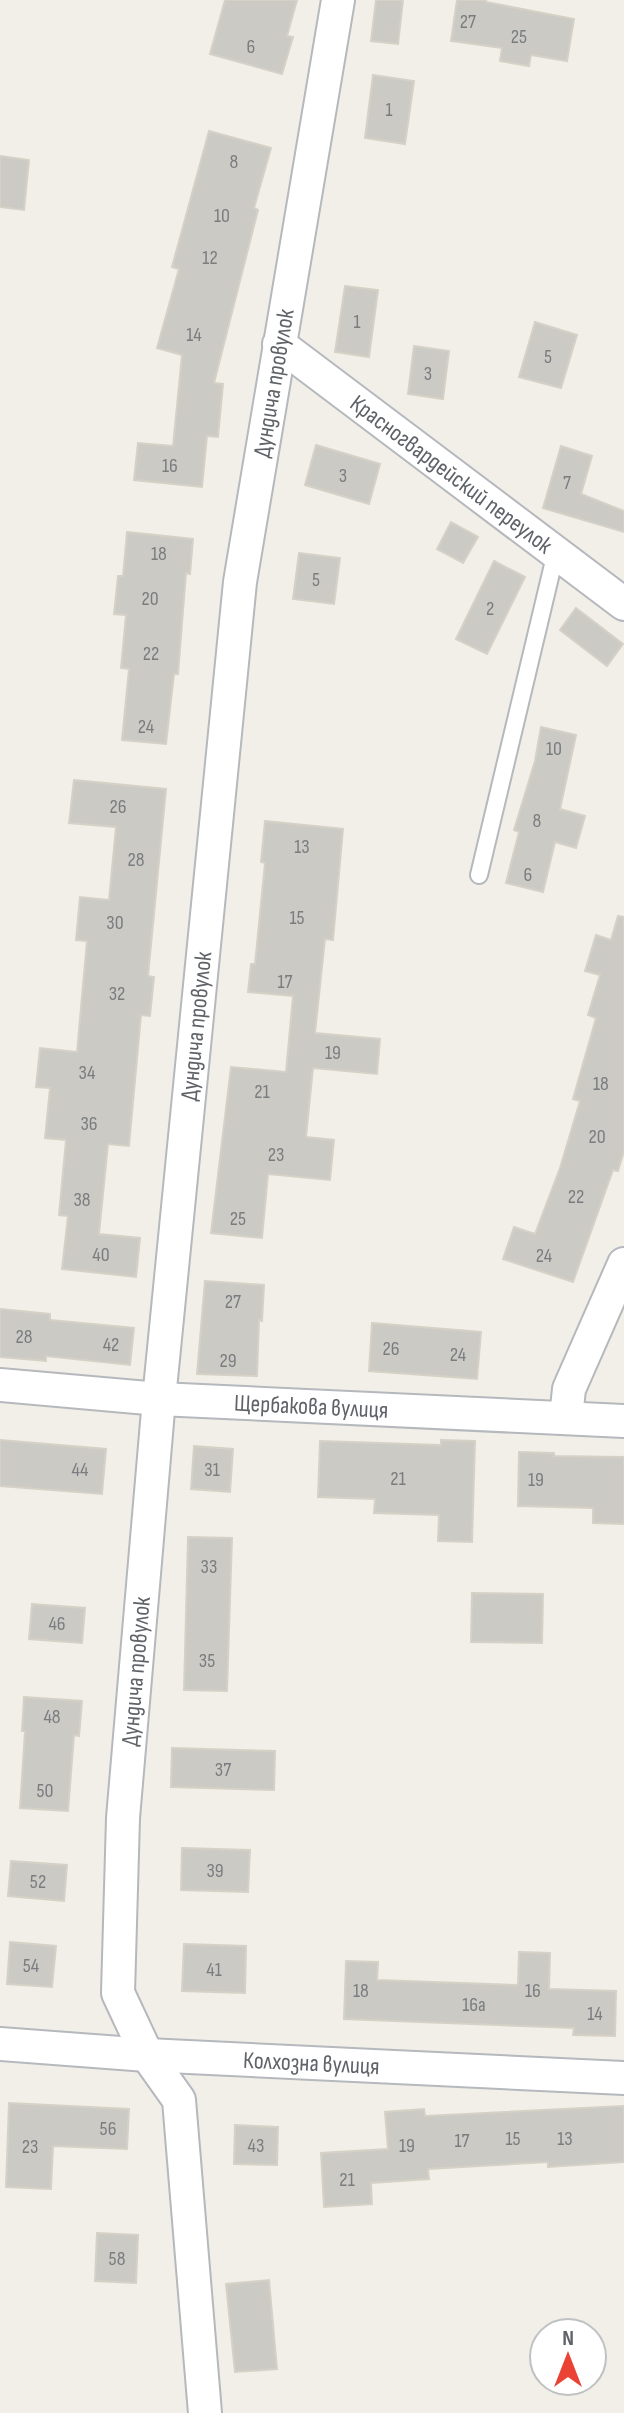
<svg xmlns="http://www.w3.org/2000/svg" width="624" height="2413" font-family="'Sofia Sans Condensed',sans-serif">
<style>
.building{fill:#cccac5;stroke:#d6d1c6;stroke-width:2}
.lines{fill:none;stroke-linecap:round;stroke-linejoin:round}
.service-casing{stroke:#b5b8bc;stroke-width:20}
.minor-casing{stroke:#b5b8bc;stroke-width:36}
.service{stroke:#fff;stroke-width:16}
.minor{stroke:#fff;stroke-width:32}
.labels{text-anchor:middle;stroke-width:8;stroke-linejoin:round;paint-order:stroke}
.number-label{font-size:20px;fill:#7a7d7f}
.street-label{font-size:24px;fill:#5f6368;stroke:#fff}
</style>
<rect width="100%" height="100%" fill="#f1efe8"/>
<path class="building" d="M225,0H297L287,36L293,37L282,74L210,54Z
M376,0H403L398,44L371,41Z
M457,0H486V2L574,19L567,61L531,55L529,66L500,61L502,48L451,41Z
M373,75L414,81L405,144L365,138Z
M209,131L271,148L254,208L258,210L214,383L223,384L218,437L207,436L202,487L134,480L138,443L173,446L182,355L157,348L179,269L172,267Z
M0,156L29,160L24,210L0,207Z
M345,286L378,290L369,357L335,352Z
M535,322L577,335L561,388L519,377Z
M414,346L449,351L443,399L408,394Z
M316,445L380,464L369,504L305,485Z
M561,446L592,456L581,494L624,511V532L543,508Z
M451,522L478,537L463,563L437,549Z
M127,532L193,539L190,574L186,573L178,674H174L166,744L122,740L129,669L121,668L126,615L114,614L118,576H123Z
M299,553L340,558L334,604L293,599Z
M494,561L525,577L487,654L456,639Z
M576,608L623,644L607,666L560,630Z
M541,727L576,735L560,809L585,816L576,848L555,842L543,892L506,883L519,832L514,830L535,761Z
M74,780L166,789L148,976L154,977L150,1016L141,1015L129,1146L108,1144L99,1234L140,1238L136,1277L62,1269L68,1216L59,1215L66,1140L45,1138L50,1088L36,1087L40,1048L77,1052L87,941L76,940L80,897L109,900L116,827L69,823Z
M265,821L343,829L333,940L325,939L315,1033L380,1039L377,1074L313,1068L306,1137L334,1140L330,1180L268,1174L262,1238L211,1233L231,1067L286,1072L293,996L248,992L251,964H255L265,863L261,862Z
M618,916L624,917V1151L618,1171L613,1170L573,1282L503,1259L514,1227L535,1234L560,1168L580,1101L573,1099L596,1018L588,1015L600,975L585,971L596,935L611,940Z
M205,1281L264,1285L262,1321L259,1320L257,1376L197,1374Z
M0,1309L50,1314V1320L134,1328L130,1365L46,1356V1361L0,1357Z
M372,1323L481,1332L477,1379L369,1371Z
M0,1440L106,1449L102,1494L0,1486Z
M441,1440L475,1441L472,1542L438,1541L439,1515L374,1513L375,1499L318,1497L320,1441L441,1445Z
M194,1446L233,1449L230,1492L191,1489Z
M519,1452L554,1453V1456L624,1457V1524L593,1523V1508L518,1506Z
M188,1537L232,1538L227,1691L184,1690Z
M472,1593L543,1594L542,1643L471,1642Z
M32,1604L85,1608L82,1643L29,1639Z
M24,1697L82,1701L79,1736L74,1735L68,1811L20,1808L25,1731H22Z
M172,1748L275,1751L274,1790L171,1787Z
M182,1848L250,1850L248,1892L181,1890Z
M11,1861L67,1865L64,1901L8,1896Z
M10,1942L56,1946L52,1987L7,1984Z
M184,1944L246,1946L245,1993L182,1991Z
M519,1952L550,1953L549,1989L616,1991L615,2036L573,2035L574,2028L344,2019L346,1961L378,1962L377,1980L518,1985Z
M9,2103L129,2109L127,2149L53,2146L51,2189L6,2187Z
M624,2106V2162L548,2167V2162L428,2169L429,2179L371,2183L372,2204L324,2207L321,2153L388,2149L385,2112L424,2109L425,2116Z
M235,2125L278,2127L277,2165L234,2164Z
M97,2233L138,2235L136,2283L95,2281Z
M269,2280L277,2369L235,2372L226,2284Z"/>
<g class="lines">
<g class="service-casing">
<path id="service" d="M479,875L556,552"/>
</g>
<g class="minor-casing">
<g id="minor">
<path id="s1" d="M279,344L624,604"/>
<path id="s2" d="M0,1385L159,1399L624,1421"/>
<path d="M566,1418L569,1389L624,1264"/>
<path id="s3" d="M0,2044L147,2055L624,2078"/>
<path id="s4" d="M205,2413L179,2100L147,2055L118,1993L123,1818L159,1399L240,582L338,0"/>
</g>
</g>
<use href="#service" class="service"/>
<use href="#minor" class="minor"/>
</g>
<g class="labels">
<g class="number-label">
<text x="468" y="28">27</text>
<text x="519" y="43">25</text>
<text x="251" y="53">6</text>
<text x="389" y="116">1</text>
<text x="234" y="168">8</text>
<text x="222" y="222">10</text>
<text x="210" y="264">12</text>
<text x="357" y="328">1</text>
<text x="194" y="341">14</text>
<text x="548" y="363">5</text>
<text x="428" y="380">3</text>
<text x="170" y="472">16</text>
<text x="343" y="482">3</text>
<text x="567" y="489">7</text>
<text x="159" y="560">18</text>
<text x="316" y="586">5</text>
<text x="150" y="605">20</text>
<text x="490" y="615">2</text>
<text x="151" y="660">22</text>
<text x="146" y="733">24</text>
<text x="554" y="755">10</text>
<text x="118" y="813">26</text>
<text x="537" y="827">8</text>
<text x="302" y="853">13</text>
<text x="136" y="866">28</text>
<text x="528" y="881">6</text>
<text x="297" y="924">15</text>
<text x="115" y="929">30</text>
<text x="285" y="988">17</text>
<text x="117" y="1000">32</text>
<text x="333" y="1059">19</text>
<text x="87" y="1079">34</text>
<text x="601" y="1090">18</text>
<text x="262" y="1098">21</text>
<text x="89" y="1130">36</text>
<text x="597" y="1143">20</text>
<text x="276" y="1161">23</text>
<text x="576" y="1203">22</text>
<text x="82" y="1206">38</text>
<text x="238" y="1225">25</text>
<text x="101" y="1261">40</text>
<text x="544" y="1262">24</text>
<text x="233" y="1308">27</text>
<text x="24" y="1343">28</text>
<text x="111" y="1351">42</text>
<text x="391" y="1355">26</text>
<text x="458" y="1361">24</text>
<text x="228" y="1367">29</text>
<text x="80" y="1476">44</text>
<text x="212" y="1476">31</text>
<text x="398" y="1485">21</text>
<text x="536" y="1486">19</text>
<text x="209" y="1573">33</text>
<text x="57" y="1630">46</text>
<text x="207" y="1667">35</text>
<text x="52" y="1723">48</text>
<text x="223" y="1776">37</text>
<text x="45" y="1797">50</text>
<text x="215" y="1877">39</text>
<text x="38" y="1888">52</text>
<text x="31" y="1972">54</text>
<text x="214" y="1976">41</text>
<text x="361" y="1997">18</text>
<text x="533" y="1997">16</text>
<text x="474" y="2011">16а</text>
<text x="595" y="2020">14</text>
<text x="108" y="2135">56</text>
<text x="513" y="2145">15</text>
<text x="565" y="2145">13</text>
<text x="462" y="2147">17</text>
<text x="256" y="2152">43</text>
<text x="407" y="2152">19</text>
<text x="30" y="2153">23</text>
<text x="347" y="2186">21</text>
<text x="117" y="2265">58</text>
</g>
<g class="street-label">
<text dy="8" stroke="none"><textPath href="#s4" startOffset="2056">Дундича провулок</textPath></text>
<text dy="8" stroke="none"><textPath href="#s1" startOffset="216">Красногвардейский переулок</textPath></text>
<text dy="8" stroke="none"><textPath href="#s4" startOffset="1408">Дундича провулок</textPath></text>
<text dy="8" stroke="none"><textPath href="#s2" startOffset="312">Щербакова вулиця</textPath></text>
<text dy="8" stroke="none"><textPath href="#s4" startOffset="760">Дундича провулок</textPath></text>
<text dy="8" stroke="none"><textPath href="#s3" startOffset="312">Колхозна вулиця</textPath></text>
</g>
</g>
<g transform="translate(568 2357)"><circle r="38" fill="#ffffff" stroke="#bfc1c3" stroke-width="2"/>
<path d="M0-6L14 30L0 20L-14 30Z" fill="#ea4335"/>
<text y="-12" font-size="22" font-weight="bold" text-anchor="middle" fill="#5f6368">N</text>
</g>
</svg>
